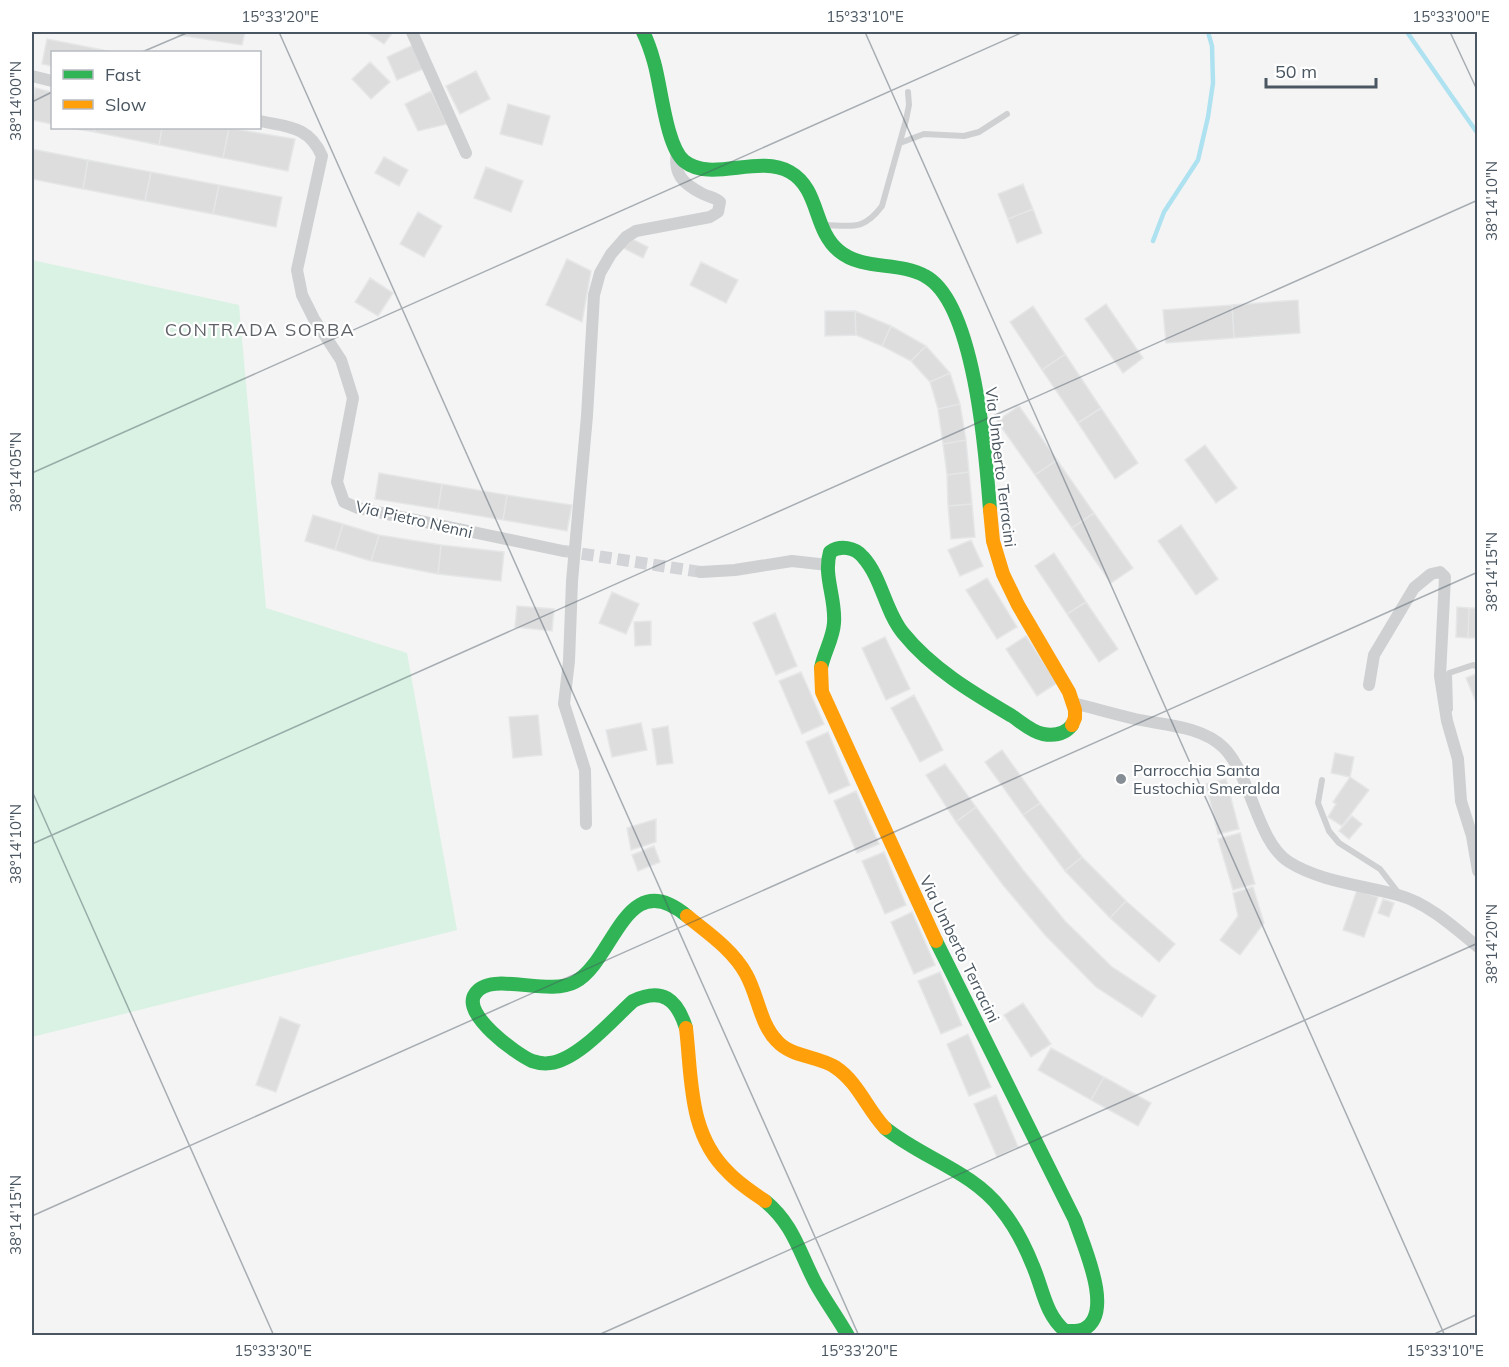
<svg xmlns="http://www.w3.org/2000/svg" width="1509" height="1367" font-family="Mulish,sans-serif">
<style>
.green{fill:#d9f2e3}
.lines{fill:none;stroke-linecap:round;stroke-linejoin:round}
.stream{stroke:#aee2f0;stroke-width:4.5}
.building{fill:#ddddde;stroke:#e5e6e7;stroke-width:1.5}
.street-tunnel{stroke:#d2d4d7;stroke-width:12;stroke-dasharray:12 6;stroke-linecap:butt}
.lane{stroke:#ced0d2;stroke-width:6}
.street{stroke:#ced0d2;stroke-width:12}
.fast{stroke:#30b455;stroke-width:14}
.slow{stroke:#ff9f0a;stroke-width:14}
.ticks{fill:none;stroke:#4a5661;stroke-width:1.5;stroke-opacity:0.45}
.poi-dot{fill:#868d94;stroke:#fff;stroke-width:2}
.labels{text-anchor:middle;stroke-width:4.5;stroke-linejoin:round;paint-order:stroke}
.street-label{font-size:16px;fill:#4a5661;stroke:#fff}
.poi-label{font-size:16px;fill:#4a5661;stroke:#fff;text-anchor:start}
.neighbourhood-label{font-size:18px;letter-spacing:1.5px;fill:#5f6368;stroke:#fff}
.neatline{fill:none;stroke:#4a5661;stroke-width:2}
.ticks-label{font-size:15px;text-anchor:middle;fill:#4a5661}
</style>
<rect width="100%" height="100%" fill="#f4f4f4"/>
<path class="green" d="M32,260L239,305L266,608L407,653L457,930L32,1037Z"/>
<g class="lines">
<path class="stream" d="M1407,32L1478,134
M1153,241L1164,212L1198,160L1208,117L1213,83L1212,46L1208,32"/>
</g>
<path class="building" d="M179,32H245L242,45L178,35Z
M366,32H393L384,44Z
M47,39L113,52H52V66L42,64Z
M413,45L423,69L397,80L387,57Z
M370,62L390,82L371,99L352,79Z
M476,71L490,99L460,114L446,86Z
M35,88L52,92V124L32,120V103Z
M431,91L447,124L418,131L405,104Z
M508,104L550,116L542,145L500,134Z
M69,128H95L94,132Z
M95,128H162L159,145L94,132Z
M162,128H229L223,158L159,145Z
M229,128L295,139L288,171L223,158Z
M32,149L88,160L83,189L32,179Z
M384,157L408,170L399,186L375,173Z
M88,160L151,172L145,201L83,189Z
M486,167L523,181L511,212L474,198Z
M151,172L219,185L213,214L145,201Z
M1023,184L1033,209L1008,219L998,194Z
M219,185L282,197L276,227L213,214Z
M1033,209L1042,233L1017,243L1008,219Z
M418,212L442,226L424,257L400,244Z
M628,237L648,247L643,258L623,248Z
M567,259L591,271L582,322L546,305Z
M701,262L738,280L726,303L690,285Z
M370,278L393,293L378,316L355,302Z
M1298,300L1300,333L1234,338L1232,305Z
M1106,304L1143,358L1123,373L1085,319Z
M1232,305L1234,338L1166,343L1163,310Z
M1033,306L1065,354L1042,370L1010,322Z
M825,311H855L856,335L825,336Z
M855,311L891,326L882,346L856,335Z
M891,326L926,346L911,361L882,346Z
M926,346L950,373L930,382L911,361Z
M1065,354L1101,408L1078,423L1042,370Z
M950,373L960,404L938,409L930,382Z
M960,404L966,440L943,444L938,409Z
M1019,406L1057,460L1035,475L997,421Z
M1101,408L1138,463L1115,479L1078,423Z
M966,440L969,472L947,475L943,444Z
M1205,445L1237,488L1216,503L1185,460Z
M1057,460L1094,513L1072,528L1035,475Z
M969,472L972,504L948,506L947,475Z
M379,473L442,484L438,509L375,499Z
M442,484L507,495L503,520L438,509Z
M507,495L572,505L567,531L503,520Z
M972,504L975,537L951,539L948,506Z
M1094,513L1133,568L1111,583L1072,528Z
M313,515L343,524L335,550L305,541Z
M343,524L379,535L371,561L335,550Z
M1181,525L1218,579L1196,595L1158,541Z
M379,535L441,545L438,574L371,561Z
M971,540L983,566L960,576L948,550Z
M441,545L504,552L501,581L438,574Z
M1054,553L1086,602L1067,614L1035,566Z
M987,578L1017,627L997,639L966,590Z
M612,592L639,604L626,634L599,623Z
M1086,602L1118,649L1099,662L1067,614Z
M517,606L554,609L552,631L515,627Z
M1457,607L1469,608L1468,638L1456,637Z
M1469,608H1478V638H1468Z
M775,613L797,666L776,675L753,623Z
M651,621V645L635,646L634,622Z
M1026,636L1057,683L1037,696L1006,649Z
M885,637L910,689L886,700L862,648Z
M801,672L824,724L802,734L779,681Z
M1478,673V701L1476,702L1466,678Z
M914,695L943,750L920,762L891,708Z
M538,715L542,755L513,758L509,717Z
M641,723L647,750L612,757L606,730Z
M668,726L673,763L657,765L652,729Z
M828,732L850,785L829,794L806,742Z
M1002,750L1040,803L1023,815L985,762Z
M1335,753L1354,757L1350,777L1331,773Z
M945,764L976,807L956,822L926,775Z
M1350,777L1369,790L1342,826L1328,817L1336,804L1333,802Z
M1226,779L1239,829L1218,834L1206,784Z
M856,791L879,844L857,853L834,801Z
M1040,803L1082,857L1065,871L1023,815Z
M976,807L1023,870L1065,921L1112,967L1156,996L1142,1017L1096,987L1045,935L1003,885L956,822Z
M1352,816L1362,824L1349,839L1339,831Z
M656,819V842L631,850L627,828Z
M1240,833L1255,884L1233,890L1218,839Z
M654,846L660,862L638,871L632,855Z
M884,852L906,905L885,914L862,861Z
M1082,857L1126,901L1110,918L1065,871Z
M1253,887L1264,923L1240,955L1220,940L1238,916L1233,893Z
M1357,890L1378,897L1364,937L1343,930Z
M1383,899L1394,903L1389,917L1378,913Z
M1126,901L1175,944L1159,962L1110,918Z
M912,912L935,965L914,974L891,922Z
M940,972L962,1025L941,1034L918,981Z
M1023,1003L1051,1044L1031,1057L1004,1015Z
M280,1017L300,1025L276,1092L256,1085Z
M968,1034L991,1087L969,1096L947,1044Z
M1051,1048L1104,1077L1091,1100L1038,1070Z
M1104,1077L1151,1103L1138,1126L1091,1100Z
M996,1095L1018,1147L997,1157L974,1104Z"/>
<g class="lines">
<path class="street-tunnel" d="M564,551L701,572"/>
<path class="lane" d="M900,143L924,134L964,136L979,132L1007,114
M826,225C854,226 864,230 882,206L906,120L909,105L908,92
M1450,709L1449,673L1473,665L1478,667
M1322,780L1318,803L1329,831L1339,843L1380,869L1400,895"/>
<path class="street" d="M412,32L466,153
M32,76L52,81
M260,121C288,127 309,126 322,156L297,270L302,295L314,319L341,360L353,398L337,482L344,502L358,508L563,551
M701,572L735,570L792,561L828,565
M1369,685L1374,655L1414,588L1431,574L1440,572L1445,577L1440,676L1447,721L1458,759L1461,801L1472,836L1478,871
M1073,703C1093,708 1114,714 1135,719C1163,725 1202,726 1224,748C1251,775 1257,842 1289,862C1321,882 1363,885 1398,895C1428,903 1455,928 1478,947
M586,824L585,770L564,704L569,661L572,581L587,416L594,295L600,273L611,254L626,237L636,231L710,217L718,212L720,202C715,197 709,197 703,194C683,184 673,174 677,152"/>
<path class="fast" d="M643,32C648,42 651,51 654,62C661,85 666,146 684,161C711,183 758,154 790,172C820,189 813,230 839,251C863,271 898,261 925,276C975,302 986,457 990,510
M821,668C824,652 833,639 834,623C836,598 823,576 830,552C840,545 855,547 863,557C882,578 885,611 903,633C932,669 973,693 1012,716C1021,722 1032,732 1043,734C1054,736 1065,734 1072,725
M686,1028C677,999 662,987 633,1001C613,1019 578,1060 550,1063C544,1064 538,1063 532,1061C516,1054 461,1014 475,994C490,970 548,997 575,982C615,960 625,864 687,916
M885,1128C922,1158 972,1171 1001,1209C1015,1226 1025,1246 1033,1266C1043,1289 1045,1314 1065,1331C1071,1331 1078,1332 1084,1329C1115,1313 1083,1245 1075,1220L936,941
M765,1201C794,1225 799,1252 816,1284C826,1302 838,1318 848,1336"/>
<path class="slow" d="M990,510L993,541L1003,574L1018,605L1069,692L1075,710V718L1072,725
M821,668L822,692L936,941
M687,916C708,933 733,950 746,974C758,995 760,1024 777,1041C791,1057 818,1056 835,1067C858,1082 867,1109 885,1128
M686,1028C692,1079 688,1133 728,1172C738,1183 752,1192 765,1201"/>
</g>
<path class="ticks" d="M279,32L859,1336M865,32L1445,1336M1450,32L1478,92M142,52L189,32M32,102L52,92M32,473L1023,32M32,791L274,1336M32,844L1478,200M32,1216L1478,572M596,1336L1478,943M1430,1336L1478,1314"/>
<circle class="poi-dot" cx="1121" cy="779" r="6"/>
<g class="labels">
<g class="street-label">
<text transform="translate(1001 467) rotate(83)" y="6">Via Umberto Terracini</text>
<text transform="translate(414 519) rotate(13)" y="6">Via Pietro Nenni</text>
<text transform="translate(960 949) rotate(64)" y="6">Via Umberto Terracini</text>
</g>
<g class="poi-label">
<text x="1133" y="776">Parrocchia Santa<tspan x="1133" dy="18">Eustochia Smeralda</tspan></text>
</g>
<g class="neighbourhood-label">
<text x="260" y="336">CONTRADA SORBA</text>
</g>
</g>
<rect width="1509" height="1367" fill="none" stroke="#ffffff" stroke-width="66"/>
<rect x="51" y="51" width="210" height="78" fill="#ffffff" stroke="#b7bbc0" stroke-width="1.5"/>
<rect x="63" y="70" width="30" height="9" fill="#30b455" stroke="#b7bbc0" stroke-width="1.5"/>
<text x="105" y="81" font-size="18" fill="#4a5661">Fast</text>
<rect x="63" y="100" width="30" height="9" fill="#ff9f0a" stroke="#b7bbc0" stroke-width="1.5"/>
<text x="105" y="111" font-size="18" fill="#4a5661">Slow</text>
<path d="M1266 78v9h110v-9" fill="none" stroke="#4a5661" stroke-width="3"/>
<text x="1275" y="78" font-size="18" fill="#4a5661" stroke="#ffffff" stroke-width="4.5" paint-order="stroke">50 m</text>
<rect x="33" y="33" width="1443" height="1301" class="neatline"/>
<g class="ticks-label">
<text x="280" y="22">15°33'20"E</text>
<text x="865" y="22">15°33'10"E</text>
<text x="1451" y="22">15°33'00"E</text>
<text transform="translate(16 101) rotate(-90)" y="5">38°14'00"N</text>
<text transform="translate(1492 201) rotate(-90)" y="5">38°14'10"N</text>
<text transform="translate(16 472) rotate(-90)" y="5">38°14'05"N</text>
<text transform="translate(1492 572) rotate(-90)" y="5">38°14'15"N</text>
<text transform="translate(16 844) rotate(-90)" y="5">38°14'10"N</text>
<text transform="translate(1492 944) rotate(-90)" y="5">38°14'20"N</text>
<text transform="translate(16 1215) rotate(-90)" y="5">38°14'15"N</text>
<text x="273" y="1356">15°33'30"E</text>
<text x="859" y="1356">15°33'20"E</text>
<text x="1445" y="1356">15°33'10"E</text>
</g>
</svg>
